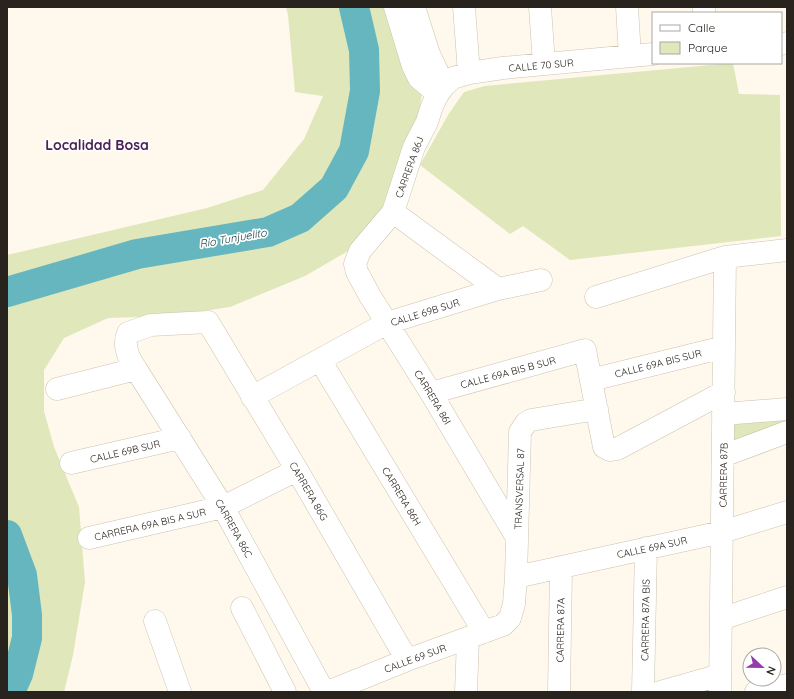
<svg xmlns="http://www.w3.org/2000/svg" width="794" height="699" font-family="Quicksand,sans-serif">
<style>
.green{fill:#e0e7ba}
.lines{fill:none;stroke-linecap:round;stroke-linejoin:round}
.river{stroke:#66b6c0;stroke-width:30}
.minor-casing{stroke:#cdc3af;stroke-width:23}
.minor{stroke:#fff;stroke-width:22}
.labels{text-anchor:middle;stroke-width:3.5;stroke-linejoin:round;paint-order:stroke}
.street-label{font-size:10px;fill:#28231c;stroke:#fff}
.water-label{font-size:11px;font-style:italic;fill:#0b3438;stroke:#fff}
.district-label{font-size:14px;font-weight:bold;fill:#4a2155;stroke:#fff}
</style>
<rect width="100%" height="100%" fill="#fff8ec"/>
<path class="green" d="M286,7H411L425,73L418,119L388,206L360,244L305,276L230,307L168,316L108,318L64,338L44,370V411L54,447L79,507L85,582L73,655L64,692H7V255L207,208L263,190L304,139L323,96L295,92L288,15Z
M733,63L739,94L780,95L781,236L570,260L523,226L510,234L420,165L448,115L464,92L485,86Z
M787,415V428L731,448L732,422Z"/>
<g class="lines">
<path class="river" d="M7,292L137,254L268,232L300,218L334,188L354,151L365,91L364,50L354,7
M7,535L22,575L27,615V638L18,674L10,692"/>
<g class="minor-casing">
<path id="minor" d="M395,7L413,66L419,78L438,94L432,106L427,122L414,147L393,212L360,251L355,264L357,272L370,296L431,393L517,538
M414,7L429,54L444,86
M464,7L469,73
M540,7L544,64
M627,7L630,56
M704,7V13
M781,44L787,43
M438,94L444,86L453,78L469,73L503,68L653,54
M393,212L498,289
M596,297L725,257L787,250
M320,360L484,632
M591,380L724,347
M57,389L136,369
M431,393L585,350L604,447L610,450L617,449L724,392
M252,397L387,323L498,289L541,280
M723,414L787,409
M723,456L787,432
M71,463L180,438
M89,538L223,507L297,470
M516,577L722,532L787,512
M242,608L285,692
M721,619L787,597
M155,621L180,692
M324,692L223,507L136,369C129,359 122,346 128,333L151,325L208,322L297,470L407,660
M328,692L407,660L503,625L510,618L514,604L516,577L520,432L526,423L531,420L597,409
M466,692L468,639
M559,692L561,567
M643,692L646,548
M660,692L720,675
M720,692L725,257
M756,692L787,685"/>
</g>
<use href="#minor" class="minor"/>
</g>
<g class="labels">
<g class="street-label">
<text transform="translate(541 65) rotate(-5)" y="4">CALLE 70 SUR</text>
<text transform="translate(409 167) rotate(-70)" y="4">CARRERA 86J</text>
<text transform="translate(425 312) rotate(-17)" y="4">CALLE 69B SUR</text>
<text transform="translate(658 363) rotate(-14)" y="4">CALLE 69A BIS SUR</text>
<text transform="translate(508 372) rotate(-15)" y="4">CALLE 69A BIS B SUR</text>
<text transform="translate(433 397) rotate(59)" y="4">CARRERA 86I</text>
<text transform="translate(125 451) rotate(-13)" y="4">CALLE 69B SUR</text>
<text transform="translate(723 475) rotate(-89)" y="4">CARRERA 87B</text>
<text transform="translate(519 489) rotate(-88)" y="4">TRANSVERSAL 87</text>
<text transform="translate(309 491) rotate(60)" y="4">CARRERA 86G</text>
<text transform="translate(402 496) rotate(59)" y="4">CARRERA 86H</text>
<text transform="translate(150 524) rotate(-13)" y="4">CARRERA 69A BIS A SUR</text>
<text transform="translate(234 528) rotate(61)" y="4">CARRERA 86C</text>
<text transform="translate(652 547) rotate(-12)" y="4">CALLE 69A SUR</text>
<text transform="translate(645 620) rotate(-89)" y="4">CARRERA 87A BIS</text>
<text transform="translate(560 630) rotate(-89)" y="4">CARRERA 87A</text>
<text transform="translate(415 658) rotate(-20)" y="4">CALLE 69 SUR</text>
</g>
<g class="water-label">
<text transform="translate(233 238) rotate(-10)" y="4">Río Tunjuelito</text>
</g>
<g class="district-label">
<text x="97" y="150">Localidad Bosa</text>
</g>
</g>
<rect width="794" height="699" fill="none" stroke="#28231c" stroke-width="16"/>
<rect x="652" y="12" width="130" height="52" fill="#ffffff" stroke="#a9a7a4"/>
<rect x="660" y="25" width="20" height="6" fill="#ffffff" stroke="#a9a7a4"/>
<text x="688" y="32" font-size="12" fill="#28231c">Calle</text>
<rect x="660" y="42" width="20" height="12" fill="#e0e7ba" stroke="#a9a7a4"/>
<text x="688" y="52" font-size="12" fill="#28231c">Parque</text>
<g transform="translate(762 667) rotate(112)"><circle r="19" fill="#ffffff" stroke="#a9a7a4"/>
<path d="M0-3L7 15L0 10L-7 15Z" fill="#943daa"/>
<text y="-6" font-size="11" font-weight="bold" text-anchor="middle" fill="#28231c">N</text>
</g>
</svg>
